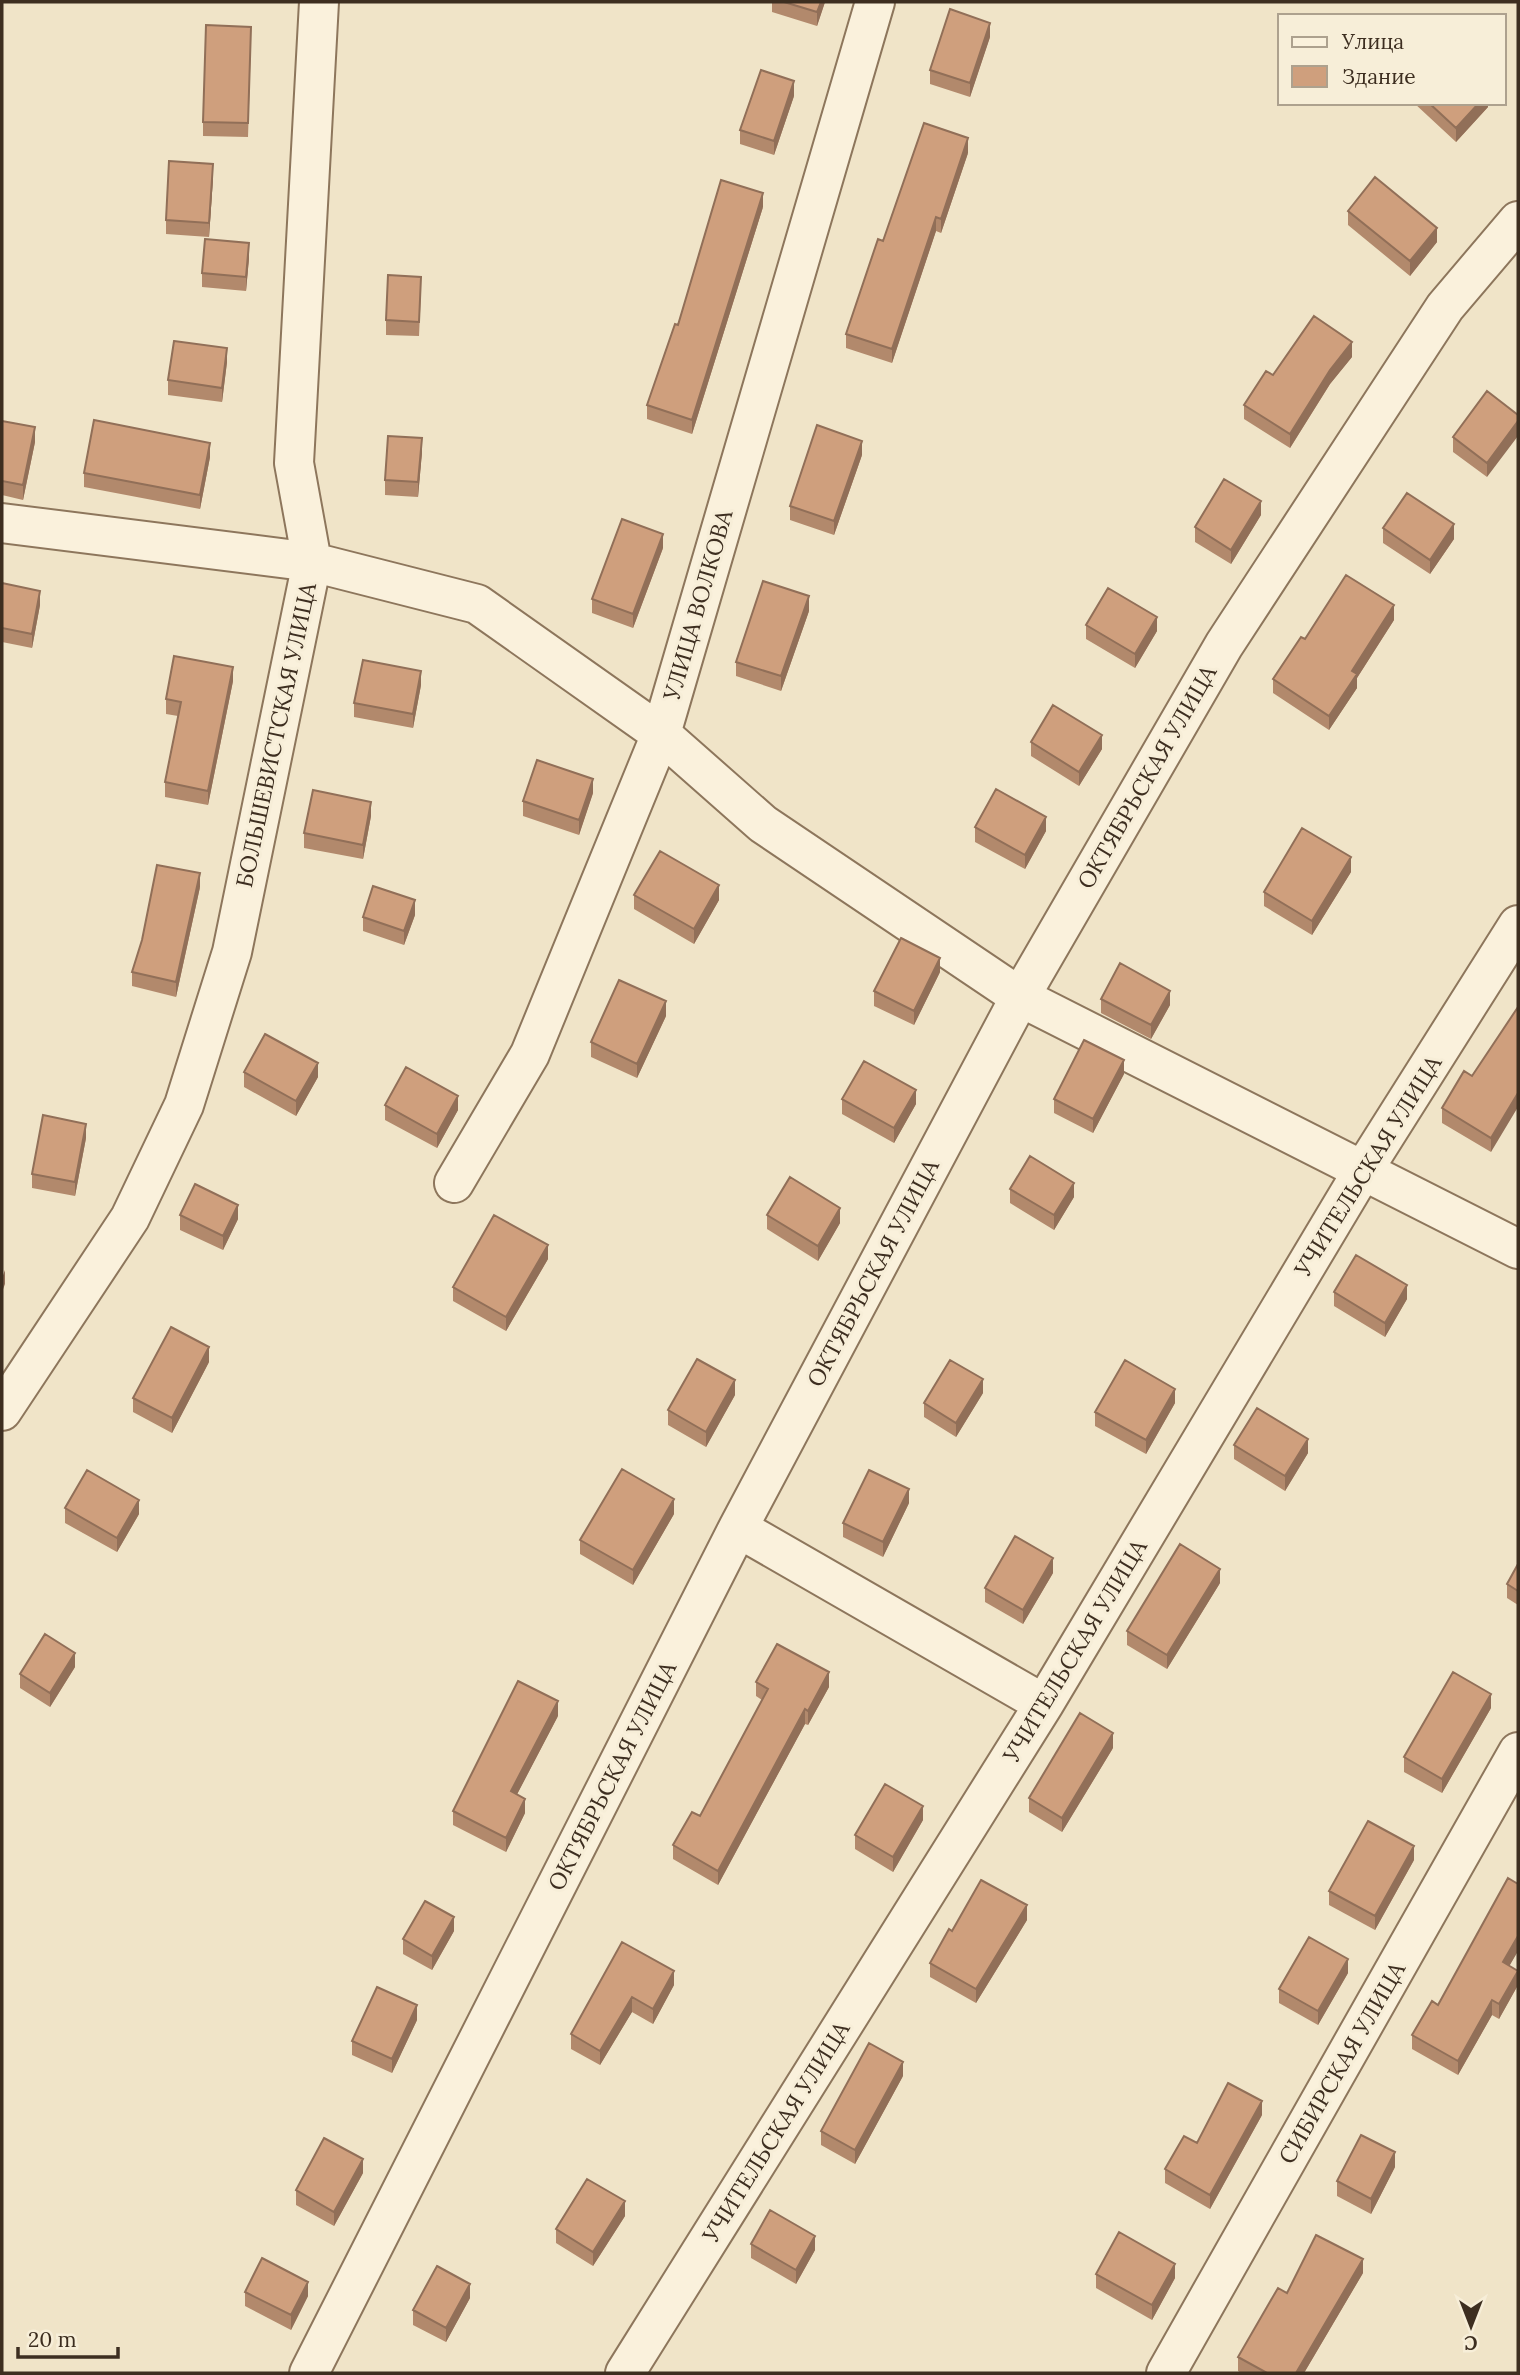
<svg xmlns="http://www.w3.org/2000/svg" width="1520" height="2375" font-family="Lora,serif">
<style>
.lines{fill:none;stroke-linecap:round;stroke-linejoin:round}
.minor-casing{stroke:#8d765c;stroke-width:42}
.minor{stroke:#faf1dc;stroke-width:38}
.wall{fill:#b2896c}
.shaded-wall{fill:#916f58}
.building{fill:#cf9f7d;stroke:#916f58;stroke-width:2}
.labels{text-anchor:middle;stroke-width:6;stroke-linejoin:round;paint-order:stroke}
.street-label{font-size:23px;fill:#3d2e20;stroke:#f7eed8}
</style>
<rect width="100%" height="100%" fill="#f0e4c8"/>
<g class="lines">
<g class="minor-casing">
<path id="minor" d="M2,523L312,562L477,604L661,734L763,824L1020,997L1518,1249
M454,1183L530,1054L661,734L875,2
M2,1411L130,1218L184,1105L232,952L312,562L294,463L319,2
M738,1528L1044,1704
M309,2373L738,1528L1020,997L1224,645L1445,307L1518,221
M625,2373L1044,1704L1362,1172L1518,925
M1166,2373L1518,1752"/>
</g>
<use href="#minor" class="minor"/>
</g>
<path class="wall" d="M772,2H825L817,26L772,12Z
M990,37L970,97L930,84V70Z
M251,41L248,137L203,136V122Z
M794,96L774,155L740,144V130Z
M1414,103H1488V107L1456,142Z
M968,153L941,233L936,231L892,363L846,348V334L883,241Z
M213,178L209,237L166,234V220Z
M763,207L692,434L647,419V405L678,325Z
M1348,211L1437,242L1410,276L1348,225Z
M249,258L246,291L202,287V273Z
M421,291L419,336L386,335V320Z
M1352,357L1330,384L1290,448L1244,419V405L1273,375Z
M227,362L222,402L168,395V380Z
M1487,391V477L1453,452V437Z
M2,421L35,442L23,500L2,495Z
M422,452L418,497L385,495V480Z
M862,455L834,535L790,520V506Z
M210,457L200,509L84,487V473Z
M1261,515L1231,564L1195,542V527Z
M1383,528L1454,539L1430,574L1383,543Z
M663,548L633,628L592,613V599Z
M2,583L40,605L32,648L2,642Z
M809,611L781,691L736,676V662Z
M1394,620L1357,678V688L1329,730L1273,693V679L1305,639Z
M1086,625L1157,631L1135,668L1086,639Z
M233,681L208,805L165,797V782L178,716L166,714V699Z
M421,685L413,728L354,717V703Z
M1031,742L1102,749L1079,786L1031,756Z
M593,793L579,835L523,816V801Z
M371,816L363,859L304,848V833Z
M975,827L1046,831L1025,869L975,842Z
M1351,872L1312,935L1264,906V892Z
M200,887L176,997L132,986V972Z
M634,895L719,900L694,944L634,909Z
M415,915L404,945L363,931V917Z
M940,972L914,1025L874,1006V991Z
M1101,999L1170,1005L1151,1039L1101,1013Z
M1518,1007L1491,1152L1442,1123V1108L1472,1076Z
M666,1016L637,1078L591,1057V1042Z
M244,1072L318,1077L296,1116L244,1087Z
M1124,1074L1093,1133L1054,1113V1099Z
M842,1099L916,1104L894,1143L842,1114Z
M385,1105L458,1110L437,1148L385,1120Z
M86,1138L75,1196L32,1188V1174Z
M1010,1189L1074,1197L1054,1230L1010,1203Z
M180,1215L238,1219L223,1250L180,1230Z
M767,1215L840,1223L818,1261L767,1229Z
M548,1259L506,1331L453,1301V1287Z
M1334,1292L1407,1299L1385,1337L1334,1306Z
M209,1362L172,1433L133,1412V1398Z
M983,1393L956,1437L924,1417V1403Z
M735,1395L706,1447L668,1425V1410Z
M1175,1403L1146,1454L1095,1426V1412Z
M1234,1445L1308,1453L1285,1491L1234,1459Z
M909,1503L883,1557L843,1537V1523Z
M65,1508L139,1514L117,1552L65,1523Z
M674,1514L633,1585L580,1554V1540Z
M1518,1564V1605L1507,1598V1584Z
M1053,1573L1023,1624L985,1602V1588Z
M1220,1583L1167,1669L1127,1645V1631Z
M75,1667L50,1707L20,1688V1674Z
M756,1682L829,1687L808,1725L805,1724L718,1885L673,1859V1845L700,1816L762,1700L756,1696Z
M1491,1708L1442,1793L1404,1772V1757Z
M558,1716L517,1794L525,1813L506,1852L453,1825V1811Z
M1113,1748L1062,1832L1029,1812V1798Z
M923,1820L893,1872L855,1849V1835Z
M1414,1860L1375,1930L1329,1905V1891Z
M1027,1920L976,2003L930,1977V1963L952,1931Z
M454,1931L432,1970L403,1954V1939Z
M1518,1951L1509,1966L1518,1985L1499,2019L1492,2015L1458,2075L1412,2049V2035L1438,2005Z
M674,1971V1985L653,2024L632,2012L600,2065L571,2049V2034Z
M1348,1973L1318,2025L1279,2003V1989Z
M417,2020L392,2073L352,2055V2041Z
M903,2076L855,2164L821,2145V2131Z
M1262,2115L1210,2209L1165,2183V2169L1197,2143Z
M1395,2167L1371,2214L1337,2196V2181Z
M363,2173L334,2226L296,2205V2190Z
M625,2216L593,2266L556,2243V2229Z
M751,2244L815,2250L796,2284L751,2258Z
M1363,2273L1304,2373H1241L1238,2371V2357L1287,2293Z
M1096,2274L1175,2278L1152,2320L1096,2288Z
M245,2292L308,2296L291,2330L245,2306Z
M470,2298L446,2342L413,2325V2310Z"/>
<path class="shaded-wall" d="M821,2H825L817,26V12Z
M990,23V37L970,97V83Z
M794,81V96L774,155V141Z
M1479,103H1488V107L1456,142V128Z
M968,138V153L941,233V219Z
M213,164V178L209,237V223Z
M763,193V207L692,434V420Z
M936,217V231L892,363V349Z
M1437,228V242L1410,276V261Z
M249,243V258L246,291V277Z
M1352,342V357L1330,384L1290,448V434L1330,370Z
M227,348V362L222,402V388Z
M1518,421V436L1487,477V463Z
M35,427V442L23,500V485Z
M422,438V452L418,497V482Z
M862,441V455L834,535V521Z
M210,443V457L200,509V495Z
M1261,501V515L1231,564V550Z
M1454,524V539L1430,574V560Z
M663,534V548L633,628V614Z
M40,591V605L32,648V634Z
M809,596V611L781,691V676Z
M1394,605V620L1357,678V688L1329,730V716L1352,671Z
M1157,617V631L1135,668V654Z
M233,667V681L208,805V791Z
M421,671V685L413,728V714Z
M1102,735V749L1079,786V772Z
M593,779V793L579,835V820Z
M371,802V816L363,859V845Z
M1046,817V831L1025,869V855Z
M1351,857V872L1312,935V921Z
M200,873V887L176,997V982Z
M719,885V900L694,944V929Z
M415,900V915L404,945V931Z
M940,958V972L914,1025V1011Z
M1170,991V1005L1151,1039V1025Z
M666,1001V1016L637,1078V1064Z
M1124,1060V1074L1093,1133V1119Z
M318,1063V1077L296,1116V1101Z
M916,1090V1104L894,1143V1128Z
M1518,1093V1107L1491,1152V1138Z
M458,1096V1110L437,1148V1134Z
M86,1124V1138L75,1196V1182Z
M1074,1183V1197L1054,1230V1215Z
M238,1205V1219L223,1250V1236Z
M840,1208V1223L818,1261V1246Z
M548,1245V1259L506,1331V1317Z
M5,1270V1284L2,1292V1278Z
M1407,1285V1299L1385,1337V1323Z
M209,1347V1362L172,1433V1418Z
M983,1379V1393L956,1437V1423Z
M735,1380V1395L706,1447V1432Z
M1175,1389V1403L1146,1454V1440Z
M1308,1439V1453L1285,1491V1476Z
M909,1489V1503L883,1557V1542Z
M674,1499V1514L633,1585V1570Z
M139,1500V1514L117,1552V1538Z
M1053,1558V1573L1023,1624V1610Z
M1220,1569V1583L1167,1669V1655Z
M75,1653V1667L50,1707V1693Z
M829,1672V1687L808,1725V1711Z
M1491,1694V1708L1442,1793V1779Z
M558,1701V1716L511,1806V1791Z
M805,1709V1724L718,1885V1871Z
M1113,1733V1748L1062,1832V1818Z
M525,1799V1813L506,1852V1838Z
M923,1806V1820L893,1872V1857Z
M1414,1846V1860L1375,1930V1916Z
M1027,1905V1920L976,2003V1989Z
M454,1917V1931L432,1970V1956Z
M1518,1936V1951L1503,1977V1962Z
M1348,1959V1973L1318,2025V2011Z
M674,1971V1985L653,2024V2009Z
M1518,1971V1985L1499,2019V2004Z
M632,1997V2012L600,2065V2051Z
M1492,2000V2015L1458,2075V2061Z
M417,2005V2020L392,2073V2059Z
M903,2062V2076L855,2164V2150Z
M1262,2101V2115L1210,2209V2195Z
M1395,2152V2167L1371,2214V2199Z
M363,2159V2173L334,2226V2212Z
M625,2201V2216L593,2266V2252Z
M815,2236V2250L796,2284V2270Z
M1363,2259V2273L1304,2373H1296Z
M1175,2264V2278L1152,2320V2305Z
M308,2282V2296L291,2330V2315Z
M470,2284V2298L446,2342V2328Z"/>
<path class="building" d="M784,2H821L817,12Z
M950,9L990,23L970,83L930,70Z
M206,25L251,27L248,123L203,122Z
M761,70L794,81L774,141L740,130Z
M1429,103H1479L1456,128Z
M924,123L968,138L941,219L936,217L892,349L846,334L878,239L883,241Z
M169,161L213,164L209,223L166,220Z
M1375,177L1437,228L1410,261L1348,211Z
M721,180L763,193L692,420L647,405L675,324L678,325Z
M205,239L249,243L246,277L202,273Z
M388,275L421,277L419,322L386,320Z
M1314,316L1352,342L1330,370L1290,434L1244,405L1266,371L1273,375Z
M174,341L227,348L222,388L168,380Z
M1487,391L1518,415V421L1487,463L1453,437Z
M94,420L210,443L200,495L84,473Z
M2,421L35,427L23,485L2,481Z
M817,425L862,441L834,521L790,506Z
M388,436L422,438L418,482L385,480Z
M1224,479L1261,501L1231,550L1195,527Z
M1407,493L1454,524L1430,560L1383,528Z
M622,519L663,534L633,614L592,599Z
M1346,575L1394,605L1352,671L1357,674L1329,716L1273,679L1301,637L1305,639Z
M763,581L809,596L781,676L736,662Z
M2,583L40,591L32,634L2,628Z
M1108,588L1157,617L1135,654L1086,625Z
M174,656L233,667L208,791L165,782L181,702L166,699Z
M363,660L421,671L413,714L354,703Z
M1053,705L1102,735L1079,772L1031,742Z
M537,760L593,779L579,820L523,801Z
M996,789L1046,817L1025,855L975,827Z
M313,790L371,802L363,845L304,833Z
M1302,828L1351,857L1312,921L1264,892Z
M660,851L719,885L694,929L634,895Z
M157,865L200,873L176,982L132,972L142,940Z
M373,886L415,900L404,931L363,917Z
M901,938L940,958L914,1011L874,991Z
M1120,963L1170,991L1151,1025L1101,999Z
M619,980L666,1001L637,1064L591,1042Z
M1518,1007V1093L1491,1138L1442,1108L1464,1071L1472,1076Z
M265,1034L318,1063L296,1101L244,1072Z
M1084,1040L1124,1060L1093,1119L1054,1099Z
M864,1061L916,1090L894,1128L842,1099Z
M406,1067L458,1096L437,1134L385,1105Z
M43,1115L86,1124L75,1182L32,1174Z
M1030,1156L1074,1183L1054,1215L1010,1189Z
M790,1177L840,1208L818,1246L767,1215Z
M195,1184L238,1205L223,1236L180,1215Z
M494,1215L548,1245L506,1317L453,1287Z
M1356,1255L1407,1285L1385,1323L1334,1292Z
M171,1327L209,1347L172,1418L133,1398Z
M697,1359L735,1380L706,1432L668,1410Z
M950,1360L983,1379L956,1423L924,1403Z
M1125,1360L1175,1389L1146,1440L1095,1412Z
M1257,1408L1308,1439L1285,1476L1234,1445Z
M622,1469L674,1499L633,1570L580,1540Z
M87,1470L139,1500L117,1538L65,1508Z
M869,1470L909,1489L883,1542L843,1523Z
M1015,1536L1053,1558L1023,1610L985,1588Z
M1180,1544L1220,1569L1167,1655L1127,1631Z
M1518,1564V1591L1507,1584Z
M45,1634L75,1653L50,1693L20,1674Z
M777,1644L829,1672L808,1711L805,1709L718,1871L673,1845L692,1812L700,1816L768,1689L756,1682Z
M1453,1672L1491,1694L1442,1779L1404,1757Z
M518,1681L558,1701L511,1791L525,1799L506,1838L453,1811Z
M1080,1713L1113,1733L1062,1818L1029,1798Z
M885,1784L923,1806L893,1857L855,1835Z
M1368,1821L1414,1846L1375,1916L1329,1891Z
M1508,1878L1518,1884V1936L1503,1962L1518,1971L1499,2004L1492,2000L1458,2061L1412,2035L1432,2001L1438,2005Z
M981,1880L1027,1905L976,1989L930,1963L949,1929L952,1931Z
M425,1901L454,1917L432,1956L403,1939Z
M1309,1937L1348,1959L1318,2011L1279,1989Z
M622,1942L674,1971L653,2009L632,1997L600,2051L571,2034Z
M377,1987L417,2005L392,2059L352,2041Z
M869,2043L903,2062L855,2150L821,2131Z
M1228,2083L1262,2101L1210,2195L1165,2169L1184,2136L1197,2143Z
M1361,2135L1395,2152L1371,2199L1337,2181Z
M324,2138L363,2159L334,2212L296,2190Z
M587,2179L625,2201L593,2252L556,2229Z
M770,2210L815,2236L796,2270L751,2244Z
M1119,2232L1175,2264L1152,2305L1096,2274Z
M1316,2235L1363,2259L1296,2373H1267L1238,2357L1278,2288L1287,2293Z
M262,2258L308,2282L291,2315L245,2292Z
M437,2266L470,2284L446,2328L413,2310Z"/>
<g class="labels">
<g class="street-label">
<text transform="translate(698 605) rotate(-74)" y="8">УЛИЦА ВОЛКОВА</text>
<text transform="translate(276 735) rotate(-78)" y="8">БОЛЬШЕВИСТСКАЯ УЛИЦА</text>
<text transform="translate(1147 777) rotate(-60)" y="8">ОКТЯБРЬСКАЯ УЛИЦА</text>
<text transform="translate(1368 1166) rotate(-58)" y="8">УЧИТЕЛЬСКАЯ УЛИЦА</text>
<text transform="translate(873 1273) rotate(-62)" y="8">ОКТЯБРЬСКАЯ УЛИЦА</text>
<text transform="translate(1075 1651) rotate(-59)" y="8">УЧИТЕЛЬСКАЯ УЛИЦА</text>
<text transform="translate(612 1776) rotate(-63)" y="8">ОКТЯБРЬСКАЯ УЛИЦА</text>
<text transform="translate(1342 2063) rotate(-60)" y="8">СИБИРСКАЯ УЛИЦА</text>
<text transform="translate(776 2132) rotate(-58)" y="8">УЧИТЕЛЬСКАЯ УЛИЦА</text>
</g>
</g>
<rect width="1520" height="2375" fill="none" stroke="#3d2e20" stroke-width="7"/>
<rect x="1278" y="14" width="228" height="91" fill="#f7eed8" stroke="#ada18e" stroke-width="2"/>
<rect x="1292" y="37" width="35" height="10" fill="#faf1dc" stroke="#ada18e" stroke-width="2"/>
<text x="1342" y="49" font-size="21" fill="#3d2e20">Улица</text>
<rect x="1292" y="66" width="35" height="21" fill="#cf9f7d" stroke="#ada18e" stroke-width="2"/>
<text x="1342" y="84" font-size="21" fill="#3d2e20">Здание</text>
<g transform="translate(1471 2326) rotate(180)" stroke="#f7eed8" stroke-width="5" paint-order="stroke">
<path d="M0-5L12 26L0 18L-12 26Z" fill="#3d2e20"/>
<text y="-10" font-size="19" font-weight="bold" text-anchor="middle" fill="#3d2e20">С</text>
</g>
<path d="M18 2347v10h100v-10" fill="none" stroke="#3d2e20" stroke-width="3.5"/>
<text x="28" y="2347" font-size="21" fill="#3d2e20" stroke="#f7eed8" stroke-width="5" paint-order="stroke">20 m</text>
</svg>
